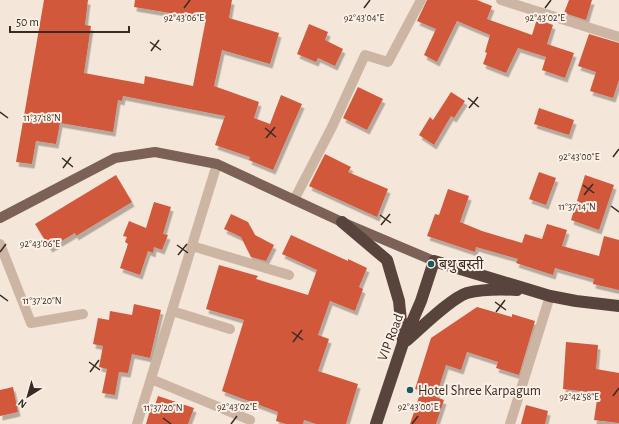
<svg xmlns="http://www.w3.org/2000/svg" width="619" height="424" font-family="'Alegreya Sans','Noto Sans Devanagari',sans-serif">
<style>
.building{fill:#d1583b;filter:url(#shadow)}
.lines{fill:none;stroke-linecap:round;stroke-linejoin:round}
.street{stroke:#cdb5a4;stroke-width:10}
.primary{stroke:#7b6156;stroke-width:10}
.highway{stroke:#59443d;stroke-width:12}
.ticks{fill:none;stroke:#382b26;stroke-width:1.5}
.poi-dot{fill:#185b5d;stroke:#fbf0e6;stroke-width:1.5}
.labels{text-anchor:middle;stroke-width:4;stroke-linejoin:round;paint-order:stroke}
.poi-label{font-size:14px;fill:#382b26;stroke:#fbf0e6;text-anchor:start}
.street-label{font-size:14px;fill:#382b26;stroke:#fbf0e6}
.ticks-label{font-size:10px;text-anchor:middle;fill:#382b26;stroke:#fbf0e6;stroke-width:4;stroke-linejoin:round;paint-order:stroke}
</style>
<defs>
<filter id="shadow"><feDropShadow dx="2.5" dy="4.5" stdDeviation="0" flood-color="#0004"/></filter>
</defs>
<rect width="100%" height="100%" fill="#f4e6d9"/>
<path class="building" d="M44,0H88L85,25L91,26L84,73L144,84L145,76L193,86L206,19L134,7L135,0H232L229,18L279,33L270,64L222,50L214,86L259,102L254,118L270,124L281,95L302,104L273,170L249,160L250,157L215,145L225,116L123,96L122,101L118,100L113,132L60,123L56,144L36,141L32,164L16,162Z
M427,0H477L492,6L487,19L532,35L537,19L553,25L547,44L574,53L565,78L542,70L546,57L518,48L506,73L483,64L487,53L485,52L490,35L457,21L437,62L424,55L436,29L417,21Z
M569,0H592L586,20L564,13Z
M309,24L328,32L325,40L343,49L335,66L318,58L316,62L297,54Z
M589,34L619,43V80L613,98L590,91L596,72L578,66Z
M358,87L383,99L367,130L343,118Z
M451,92L465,101L454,118L451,116L434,145L419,135L430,117L433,120Z
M539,108L574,120L569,135L534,124Z
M325,154L351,167L348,172L388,189L377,217L309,186Z
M539,172L556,178L546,205L529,199Z
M116,175L132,202L76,236L75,233L50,248L35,224Z
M585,175L614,185L599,230L571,220Z
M448,189L469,196L460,222L482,231L522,243L525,234L542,239L547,224L567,230L562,246L599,256L604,236L619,240V290L593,284L594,279L555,268L553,275L516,263L518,259L476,247L475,252L427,236L435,214L439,215Z
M154,202L171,207L163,234L168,235L162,250L154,247L153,253L148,251L140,275L120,268L128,244L125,242L127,237L123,236L129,221L146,228Z
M231,214L248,222L255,235L274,245L266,261L251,257L241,237L224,229Z
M291,235L348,261V259L367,268L359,287L363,289L355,311L330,301L318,335L329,339L318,371L358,384L346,424H316L304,420L303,424H286L276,421L278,412L222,391L244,320L206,309L219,265L258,276L256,279L308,295L317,270L282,254Z
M134,304L161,310L150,358L132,354L128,373L119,372L115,395L102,393L107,369L99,367L103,346L93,344L98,318L109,320L110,311L132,315Z
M477,307L512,317V314L535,321L519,375L496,368L498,362L467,352L461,370L446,365L436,397L444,400L436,424H410L421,391L415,389L431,338Z
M566,342L598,345L596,369L619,373V423L594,420L598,393L563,389Z
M13,387L18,412L0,416V390Z
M158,396L194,408L188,424H146L152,404L155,405Z
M526,405L548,411L545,424H521Z"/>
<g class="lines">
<path class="street" d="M501,0L619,37
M294,200L332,127L365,55L388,62L421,0
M0,244L31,323L83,314
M192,246L289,275
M172,311L230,329
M151,379L250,420
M137,424L217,164
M510,424L550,296"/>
<path class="primary" d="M0,218L115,158L155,152L217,164L342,222L434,261"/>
<path class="highway" d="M342,222L387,260L399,301L403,342
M406,341C420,329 451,298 467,293C483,289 500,289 517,290
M376,424L403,343L421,301L434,261L550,296L576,301L619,306"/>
</g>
<path class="ticks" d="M184,8L190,0M364,8L370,0M545,8L551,0M150,42L161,50M151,51L159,40M468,98L479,107M469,108L478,97M0,112L8,118M265,128L276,137M266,138L275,127M613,157L619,149M62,158L73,167M63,168L71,157M583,185L594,193M584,195L593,184M611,206L619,212M380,215L391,223M381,225L390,214M177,245L188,253M0,252L6,244M178,255L187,244M0,295L8,301M495,302L506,310M496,312L505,300M292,332L303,340M293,342L302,330M89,362L100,370M90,372L99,360M613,396L619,388M163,418L171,424M231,424L237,416M412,424L418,416"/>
<g class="poi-dot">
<circle cx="431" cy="264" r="4"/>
<circle cx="410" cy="390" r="4"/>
</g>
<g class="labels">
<g class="poi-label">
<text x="439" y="269">बथु बस्ती</text>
<text x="418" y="395">Hotel Shree Karpagum</text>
</g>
<g class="street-label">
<text transform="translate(390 337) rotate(-69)" y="5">VIP Road</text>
</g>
</g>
<g class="ticks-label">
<text x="184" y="21">92°43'06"E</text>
<text x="364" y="21">92°43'04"E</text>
<text x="545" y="21">92°43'02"E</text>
<text x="42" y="121">11°37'18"N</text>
<text x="579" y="160">92°43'00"E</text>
<text x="577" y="210">11°37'14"N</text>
<text x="40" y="247">92°43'06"E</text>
<text x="42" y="304">11°37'20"N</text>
<text x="579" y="400">92°42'58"E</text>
<text x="237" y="410">92°43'02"E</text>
<text x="418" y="410">92°43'00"E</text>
<text x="163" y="411">11°37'20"N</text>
</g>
<g transform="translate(28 396) rotate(217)" stroke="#fbf0e6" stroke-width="3" paint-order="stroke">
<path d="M0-3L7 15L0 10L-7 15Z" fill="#382b26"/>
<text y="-6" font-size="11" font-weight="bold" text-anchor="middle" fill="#382b26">N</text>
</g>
<path d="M10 26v6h119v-6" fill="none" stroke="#382b26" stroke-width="2"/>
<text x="16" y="26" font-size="12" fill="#382b26" stroke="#fbf0e6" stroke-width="3" paint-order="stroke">50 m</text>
</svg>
